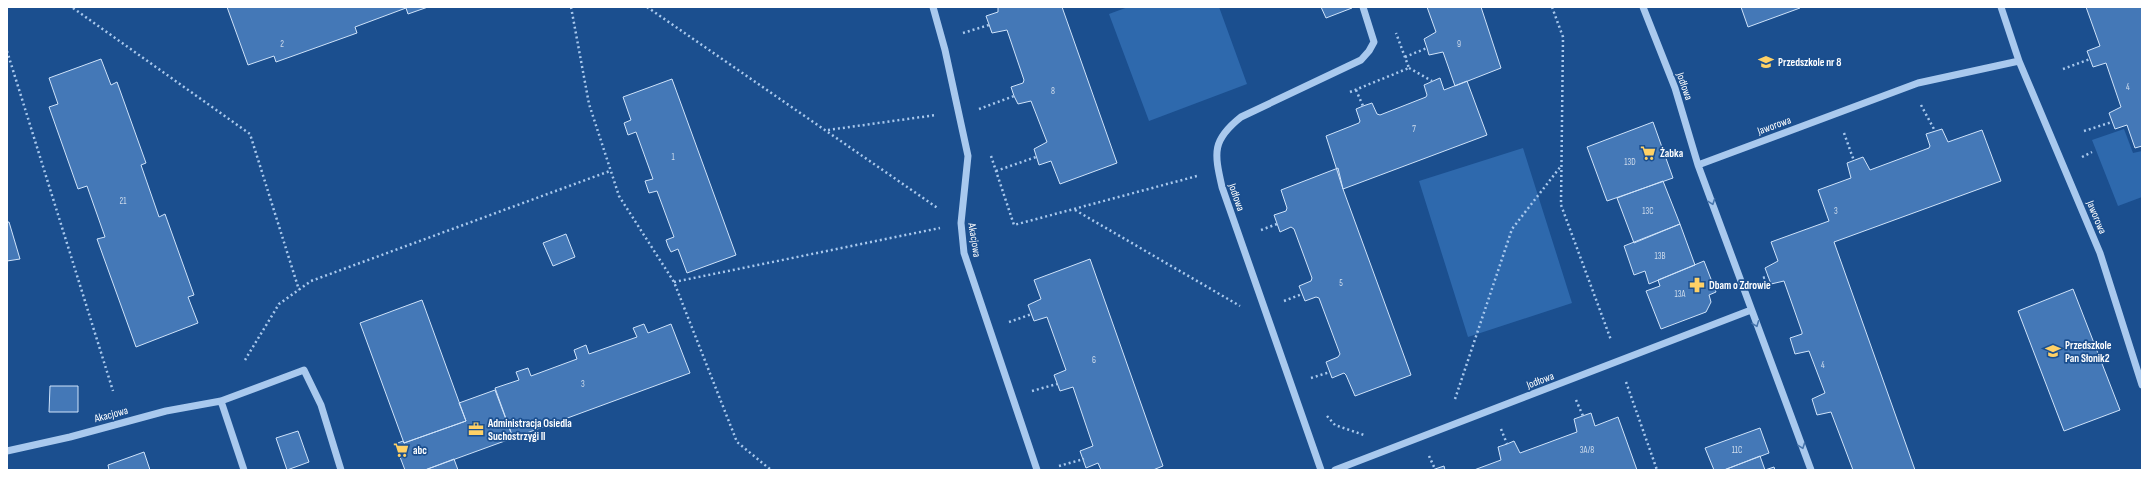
<svg xmlns="http://www.w3.org/2000/svg" width="2149" height="477" font-family="'Sofia Sans Condensed',sans-serif">
<style>
.green{fill:#2e69ad}
.building{fill:#4478b7;stroke:#cfe3fa}
.lines{fill:none;stroke-linecap:round;stroke-linejoin:round}
.path{stroke:#a9c9ee;stroke-width:2.5;stroke-dasharray:2 3;stroke-linecap:butt}
.minor{stroke:#a9c9ee;stroke-width:7}
.oneway{stroke:#4674ac}
.labels{text-anchor:middle;stroke-width:3.5;stroke-linejoin:round;paint-order:stroke}
.number-label{font-size:9px;fill:#d0dded}
.poi-label{font-size:11px;font-weight:bold;fill:#fff;stroke:#1b4f8f;text-anchor:start}
.street-label{font-size:11px;fill:#fff;stroke:#1b4f8f}
</style>
<rect width="100%" height="100%" fill="#1b4f8f"/>
<path class="green" d="M1128,7H1219L1247,84L1149,121L1109,14Z
M2124,129L2133,153L2142,151V197L2118,206L2092,140Z
M1523,148L1572,303L1468,337L1419,181Z"/>
<path class="building" d="M227,7H428L408,14L406,8L355,27L357,33L276,62L274,56L248,65Z
M998,7H1062L1117,163L1060,184L1051,161L1039,165L1034,149L1047,142L1031,101L1018,104L1014,96L1011,87L1023,83L1024,80L1007,30L992,33L986,16L998,12Z
M1321,7H1352V8L1326,18Z
M1427,7H1481L1501,68L1455,86L1443,52L1429,55L1427,48L1424,39L1436,32Z
M1741,7H1799L1800,8L1748,27Z
M2086,7H2142V146L2135,148L2127,125L2115,129L2109,113L2121,107L2106,63L2093,67L2087,51L2100,46Z
M101,59L111,85L117,82L146,163L141,165L159,217L165,214L194,295L188,297L198,323L136,347L97,239L105,237L87,186L78,189L49,107L58,104L49,78Z
M1440,78L1444,90L1467,81L1487,135L1343,189L1326,136L1359,123L1360,121L1356,109L1363,106L1372,103L1377,114L1380,115L1426,97L1427,95L1424,85Z
M672,79L736,255L687,273L678,249L671,252L668,246L666,240L674,237L657,191L649,193L645,181L653,179L636,132L628,135L624,123L631,120L623,97Z
M1653,122L1673,178L1607,201L1587,147Z
M1942,129L1948,142L1982,130L2001,181L1834,242L1915,470H1853L1831,412L1817,415L1812,399L1825,393L1809,351L1795,354L1790,338L1802,334V332L1784,281L1771,284L1765,268L1778,261L1771,242L1829,221L1818,190L1851,178L1847,163L1863,157L1870,170L1929,148L1930,146L1926,134Z
M1338,168L1343,189L1411,375L1355,396L1346,375L1344,373L1332,378L1326,362L1338,357L1340,354L1319,298L1316,297L1305,301L1299,286L1311,281L1312,278L1294,229L1291,227L1280,232L1274,215L1286,211L1287,208L1281,190Z
M1663,181L1680,224L1634,243L1617,198Z
M7,222H9L20,259L7,261Z
M1680,224L1695,265L1649,284L1645,271L1634,275L1624,246Z
M566,234L575,257L553,266L543,243Z
M1090,259L1163,466L1153,470H1101L1098,463L1086,468L1080,451L1093,446L1073,387L1060,391L1054,375L1066,370L1047,317L1034,321L1028,305L1041,299L1034,280Z
M1704,261L1716,292L1709,295L1711,302L1706,312L1661,329L1646,291L1660,286L1658,280Z
M2073,289L2120,410L2064,431L2018,311Z
M422,300L466,421L404,443L360,323Z
M644,324L648,333L671,324L690,373L513,438L495,388L519,380L516,372L528,368L531,376L577,359L574,350L586,345L589,354L637,337L633,328Z
M50,386H78V412H49Z
M495,390L513,438L425,470H405L395,444L403,441L404,443L466,421L459,403Z
M1591,413L1595,426L1618,417L1637,470H1474L1501,460L1498,447L1507,444L1514,441L1520,453L1577,432L1574,419Z
M1760,428L1769,453L1724,470H1714L1705,448Z
M298,431L309,462L287,470L276,438Z
M144,452L150,470H109L108,465Z
M1760,456L1765,470L1774,467L1775,470H1724Z
M454,459L458,470H425Z
M1444,466L1445,470H1432Z"/>
<g class="lines">
<path class="path" d="M571,7L589,104L619,196L674,282L737,442L771,470
M647,7L939,209
M1552,7L1563,37L1561,205L1611,340
M73,8L250,134L299,290
M963,33L989,25
M7,51L113,391
M1405,57L1427,48
M1409,68L1432,81
M2063,69L2090,59
M1356,90L1363,106
M1350,92L1409,68L1396,33
M1921,105L1935,131
M979,109L1014,96
M828,130L936,115
M2084,131L2112,122
M1844,133L1854,161
M991,156L1014,225L1197,176
M2082,157L2092,152
M996,171L1036,157
M1075,210L1240,306
M1261,230L1277,224
M1763,278L1768,276
M674,282L940,228
M1284,301L1302,294
M1009,322L1032,314
M245,360L279,304L311,281L610,171
M1311,378L1330,372
M1626,382L1657,470
M1032,391L1057,384
M1455,399L1512,229L1561,166
M1576,400L1583,416
M1327,416L1335,425L1364,435
M1501,429L1507,444
M1429,456L1435,469
M1059,466L1084,459"/>
<path class="minor" d="M933,7L945,50L968,156L961,223L964,253L1037,470
M1643,7L1675,88L1698,165L1811,470
M2001,7L2019,61
M1698,165L1918,83L2019,61L2100,253L2142,385
M221,401L244,470
M7,451L70,437L166,411L221,401L304,370L321,405L341,470
M1321,470L1222,187C1214,152 1212,140 1241,117L1361,60L1369,51L1374,42L1363,7
M1335,470L1751,310"/>
</g>
<defs><path id="oneway-chevron" d="M-2-3.5L2.5 0L-2 3.5" fill="none" stroke-width="1.6" stroke-linecap="round" stroke-linejoin="round"/></defs>
<g class="oneway">
<use href="#oneway-chevron" transform="translate(1712 202) rotate(70)"/>
<use href="#oneway-chevron" transform="translate(1756 324) rotate(69)"/>
<use href="#oneway-chevron" transform="translate(1802 446) rotate(70)"/>
</g>
<defs>
<g id="school-bare" transform="scale(1.2)"><path d="M0-5L7-2L0 1L-7-2ZM-4 1L0 2.5L4 1V4Q0 6-4 4Z" fill="#ffd166" stroke="#1b4f8f" stroke-width="2.5" paint-order="stroke"/></g>
<g id="supermarket-bare" transform="scale(1.2)"><path d="M-6-5.5h2.5l.6 2H6L4.5 2H-2.5L-4.4-4H-6ZM-1.5 3.2a1.3 1.3 0 1 0 .1 0ZM3 3.2a1.3 1.3 0 1 0 .1 0Z" fill="#ffd166" stroke="#1b4f8f" stroke-width="2.5" paint-order="stroke"/></g>
<g id="pharmacy-bare" transform="scale(1.2)"><path d="M-2-6h4v4h4v4h-4v4h-4v-4h-4v-4h4Z" fill="#ffd166" stroke="#1b4f8f" stroke-width="2.5" paint-order="stroke"/></g>
<g id="office-bare" transform="scale(1.2)"><path d="M-6-3h4V-5.5h4V-3h4V5H-6ZM-1-4.5V-3h2v-1.5ZM-6 0V1H6V0Z" fill="#ffd166" stroke="#1b4f8f" stroke-width="2.5" paint-order="stroke"/></g>
</defs>
<g fill-rule="evenodd">
<use href="#school-bare" x="1766" y="62"/>
<use href="#supermarket-bare" x="1648" y="153"/>
<use href="#pharmacy-bare" x="1697" y="285"/>
<use href="#school-bare" x="2053" y="351"/>
<use href="#office-bare" x="476" y="429"/>
<use href="#supermarket-bare" x="401" y="450"/>
</g>
<g class="labels">
<g class="number-label">
<text x="282" y="47">2</text>
<text x="1459" y="47">9</text>
<text x="2128" y="90">4</text>
<text x="1053" y="94">8</text>
<text x="1414" y="132">7</text>
<text x="673" y="160">1</text>
<text x="1630" y="165">13D</text>
<text x="123" y="204">21</text>
<text x="1648" y="214">13C</text>
<text x="1836" y="214">3</text>
<text x="1660" y="259">13B</text>
<text x="1341" y="286">5</text>
<text x="1680" y="297">13A</text>
<text x="1094" y="363">6</text>
<text x="1823" y="368">4</text>
<text x="583" y="387">3</text>
<text x="1587" y="453">3A/8</text>
<text x="1737" y="453">11C</text>
</g>
<g class="poi-label">
<text x="1778" y="66">Przedszkole nr 8</text>
<text x="1660" y="157">Żabka</text>
<text x="1709" y="289">Dbam o Zdrowie</text>
<text x="2065" y="349">Przedszkole<tspan x="2065" dy="13">Pan Słonik2</tspan></text>
<text x="488" y="427">Administracja Osiedla<tspan x="488" dy="13">Suchostrzygi II</tspan></text>
<text x="413" y="454">abc</text>
</g>
<g class="street-label">
<text transform="translate(1685 86) rotate(71)" y="4">Jodłowa</text>
<text transform="translate(1774 125) rotate(-20)" y="4">Jaworowa</text>
<text transform="translate(1237 197) rotate(71)" y="4">Jodłowa</text>
<text transform="translate(2097 217) rotate(67)" y="4">Jaworowa</text>
<text transform="translate(975 240) rotate(81)" y="4">Akacjowa</text>
<text transform="translate(1540 380) rotate(-21)" y="4">Jodłowa</text>
<text transform="translate(111 414) rotate(-15)" y="4">Akacjowa</text>
</g>
</g>
<rect width="2149" height="477" fill="none" stroke="#ffffff" stroke-width="16"/>
</svg>
